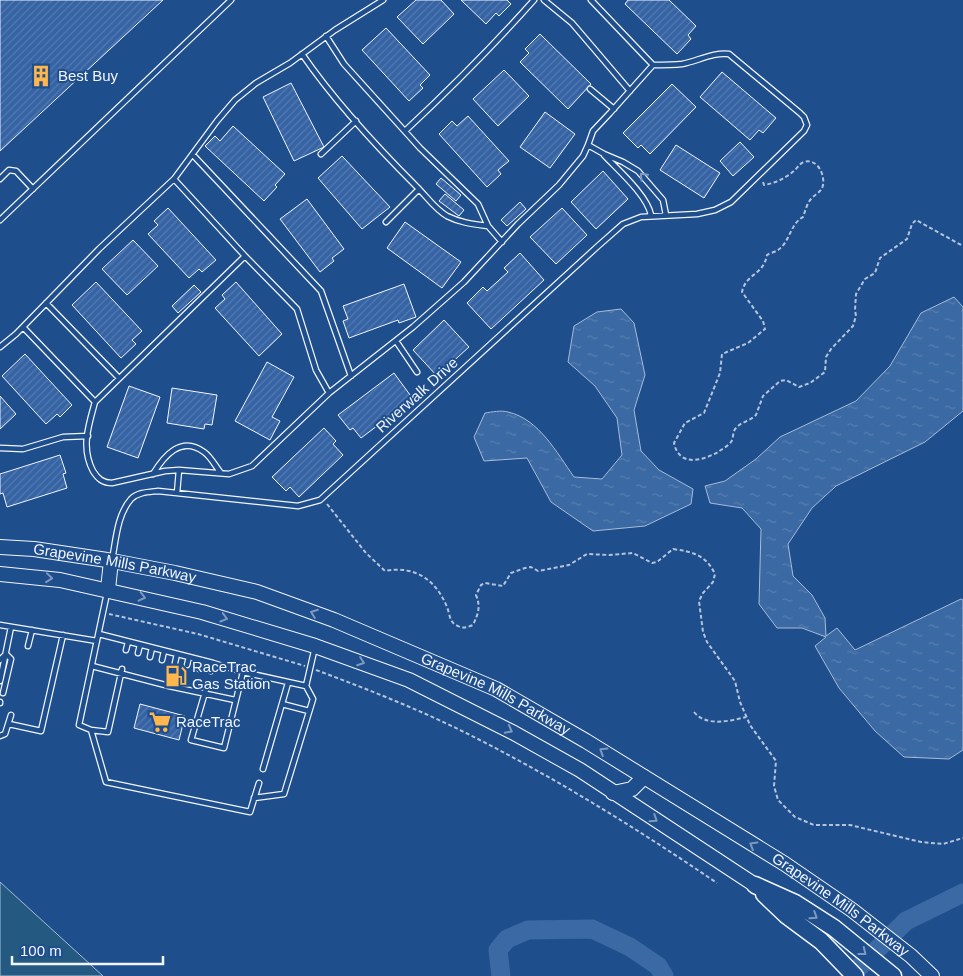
<svg xmlns="http://www.w3.org/2000/svg" width="963" height="976" font-family="Arial,sans-serif">
<style>
.green{fill:#245a82;stroke:#a8bbd7}
.water{fill:url(#water-ripples);stroke:#a8bbd7}
.lines{fill:none;stroke-linecap:round;stroke-linejoin:round}
.river{stroke:#3b69a3;stroke-width:19}
.building{fill:url(#building-hatch);stroke:#f2f6ff}
.service-casing{stroke:#f2f6ff;stroke-width:7}
.primary-casing{stroke:#f2f6ff;stroke-width:16}
.motorway-casing{stroke:#f2f6ff;stroke-width:19}
.path{stroke:#b3c4dc;stroke-width:2;stroke-dasharray:4 2.5;stroke-linecap:butt}
.service{stroke:#1f4e8c;stroke-width:4.5}
.primary{stroke:#1f4e8c;stroke-width:14}
.motorway{stroke:#1f4e8c;stroke-width:16}
.oneway{stroke:#7e9ac0}
.labels{text-anchor:middle;stroke-width:4;stroke-linejoin:round;paint-order:stroke}
.poi-label{font-size:15px;fill:#f2f6ff;stroke:#1f4e8c;text-anchor:start}
.street-label{font-size:15px;fill:#f2f6ff;stroke:#1f4e8c}
</style>
<defs>
<pattern id="water-ripples" width="26" height="14" patternUnits="userSpaceOnUse" patternTransform="scale(1.25)"><rect width="26" height="14" fill="#3b69a3"/><path d="M2 4q2-2 4 0t4 0M15 11q2-2 4 0t4 0" fill="none" stroke="#587fb1"/></pattern>
<pattern id="building-hatch" width="6" height="6" patternUnits="userSpaceOnUse" patternTransform="scale(1.25)"><rect width="6" height="6" fill="#3563a3"/><path d="M-1 1l2-2M0 6l6-6M5 7l2-2" fill="none" stroke="#537ab1"/></pattern>
</defs>
<rect width="100%" height="100%" fill="#1f4e8c"/>
<path class="green" d="M0,882L103,976H0Z"/>
<path class="water" d="M954,297L963,307V411L925,442L836,486L812,508L788,544L793,576L812,595L825,618L826,636L837,628L855,650L961,599L963,600V750L949,759L904,757L875,731L839,688L815,646L826,637L802,628H777L759,604L761,529L742,508L710,503L705,486L725,481L756,459L780,437L856,401L890,366L921,313Z
M621,309L634,323L645,375L634,410L641,451L659,470L693,489L691,504L645,526L593,531L551,502L527,458L484,461L474,437L485,413C492,412 501,410 508,412C539,419 557,453 574,477L602,479L622,455L617,418L595,386L568,362L574,326L597,312Z"/>
<g class="lines">
<path class="river" d="M501,976L498,950L507,939L528,930L592,929L630,947L658,966L664,976
M850,976L906,921L963,893"/>
</g>
<path class="building" d="M0,0H163L0,151Z
M416,0H441L454,14L423,44L397,17Z
M461,0H507L511,4L499,16L496,13L486,24Z
M628,0H669L696,26L688,35L691,39L677,54L625,4Z
M386,28L430,75L420,85L423,88L409,101L362,50Z
M540,34L591,84L568,109L520,62L529,53L525,49Z
M504,70L529,96L498,126L473,99Z
M722,72L776,118L763,133L759,130L750,140L700,97Z
M291,83L324,147L294,161L263,97Z
M672,84L696,107L650,154L641,145L638,148L623,133Z
M545,112L575,134L550,168L520,147Z
M468,116L509,161L498,170L501,174L487,187L439,134L452,121L457,126Z
M233,126L285,174L275,185L277,187L264,201L205,146L215,136L220,141Z
M740,142L754,157L733,176L720,161Z
M676,145L720,173L704,198L660,170Z
M342,156L390,207L362,229L318,178Z
M603,171L628,199L596,229L571,202Z
M441,178L461,195L456,201L436,184Z
M445,194L464,210L459,216L439,201Z
M307,199L344,249L332,258L334,261L320,272L280,219Z
M520,202L526,209L507,226L501,220Z
M168,208L216,260L202,272L199,269L189,278L148,234L158,225L154,221Z
M562,208L587,235L556,264L530,237Z
M405,222L461,262L442,288L387,248Z
M133,240L158,266L127,295L102,269Z
M520,253L544,280L491,329L467,303L483,287L487,291L508,272L504,268Z
M96,282L142,331L132,340L136,344L121,358L72,305Z
M236,282L282,334L259,356L215,308L225,299L222,295Z
M404,284L416,317L399,323L398,320L349,338L343,321L348,319L343,306Z
M194,285L201,292L178,313L172,306Z
M444,320L469,347L437,376L413,350Z
M25,354L72,405L60,417L57,414L46,424L2,376Z
M267,362L294,377L272,417L280,421L270,440L235,421Z
M394,373L413,399L361,438L353,428L350,430L338,415Z
M129,386L160,397L138,458L107,447Z
M172,388L217,395L212,425L205,424L204,429L167,423Z
M0,396L16,414L0,429Z
M324,428L336,441L333,444L343,455L299,497L290,487L286,491L272,477Z
M60,455L66,473L63,474L67,488L7,507L3,493L0,494V474Z
M140,704L185,716L179,740L134,728Z"/>
<g class="lines">
<g class="service-casing">
<path id="service" d="M544,0L572,23L630,91
M591,0L653,65
M326,36L344,64L420,148L478,204L488,226
M302,54C335,102 376,146 417,187C426,196 436,210 447,216C461,223 473,224 488,226L502,242
M590,89L614,109
M405,131C450,89 493,46 534,0
M321,154L356,121
M193,155L321,291L351,376
M604,155C618,170 647,195 651,215
M0,179L9,170L16,171L33,189
M174,179L245,256L297,309L316,370L329,393
M0,220L231,0
M386,222L419,189
M46,303L119,378
M23,327L95,402
M396,341L417,372
M0,347L16,334L99,249L174,179L217,121L235,100L256,83L290,63L335,30L383,0
M0,448L23,449L63,437L88,436
M179,470L165,471L112,483C103,483 98,479 93,471C81,448 88,427 95,402L245,256
M153,474C164,456 181,435 204,452C211,457 216,467 221,473
M177,493L179,470L229,474L252,466L329,393L413,327L464,282L518,224L559,185L583,156L588,145
M112,560C116,540 117,515 131,499C138,492 149,492 158,491L298,506L320,500L598,246L623,224L641,217L697,214L715,210L731,202L804,131L807,125L804,117L800,113L729,54C713,52 698,61 682,64C672,65 662,65 653,65L610,113L593,131L588,145L604,154L623,162L638,171L663,200L666,215
M107,593L79,725L91,730L108,732L122,669
M0,625L97,641
M99,634L213,663L243,672L306,686
M28,646L32,630
M126,650L128,642
M138,653L140,645
M150,657L152,648
M0,660L6,654L11,659L3,693
M162,660L164,651
M175,663L177,654
M187,665L189,657
M92,666L169,686L235,700
M199,669L202,660
M211,671L213,663
M0,681L11,627
M206,689L191,740L224,748L243,672
M0,703V702
M282,704L309,711
M9,724L41,731L63,635
M91,730L106,782L250,812L259,783
M0,736L5,734L11,715
M263,769L288,683
M254,798L284,794L313,699L306,686L315,647"/>
</g>
<g class="primary-casing">
<g id="primary">
<path id="s1" d="M0,547L34,549L107,560L175,573L257,592L334,620L496,689L586,741L785,864L852,910L911,956L932,976"/>
<path d="M0,574L60,580L202,612L315,646L409,680L514,733L580,770L755,885"/>
<path d="M108,589L111,561"/>
<path d="M613,793L632,789L644,777"/>
</g>
</g>
<g class="motorway-casing">
<path id="motorway" d="M755,885L795,903L834,928L893,976
M764,894L786,915L821,941L855,976"/>
</g>
<path class="path" d="M763,182L764,185C776,183 786,178 795,170C798,167 800,163 804,162C817,158 825,174 823,185C822,192 815,194 811,199C807,203 805,212 803,217C790,224 790,242 778,250C775,252 770,253 767,255C763,276 746,273 742,292L763,321L765,329L748,343L722,354L720,373L704,413L685,423L674,443C679,467 702,461 718,452C722,449 728,446 731,442C734,438 732,432 736,428C741,422 750,421 756,415L763,396L780,381L786,380L799,387L810,383L825,372L826,357L831,349L853,326L856,316L855,310L856,294L865,279L875,273L880,258L907,239L912,224L916,220L963,246
M327,504L366,553L385,571C415,565 436,580 447,607C450,614 449,623 458,626C463,629 468,627 473,625C478,614 481,607 476,595L481,585L485,583L503,586L511,573L525,568L531,567L538,571L569,565L587,554L609,555L633,553L652,563L657,562L673,549C693,552 706,555 715,574L713,582L703,593L699,601L703,632L707,642L735,681L740,702L750,725L776,761L774,786L778,800L795,817L814,825H850L921,842L943,844L963,838
M109,614L198,634L305,666
M316,670C367,689 418,709 466,733C554,777 636,828 717,883
M694,712C706,727 730,721 746,717"/>
<use href="#service" class="service"/>
<use href="#primary" class="primary"/>
<use href="#motorway" class="motorway"/>
</g>
<defs><path id="oneway-chevron" d="M-2-3.5L2.5 0L-2 3.5" fill="none" stroke-width="1.6" stroke-linecap="round" stroke-linejoin="round" transform="scale(1.25)"/></defs>
<g class="oneway">
<use href="#oneway-chevron" transform="translate(643 176) rotate(-134)"/>
<use href="#oneway-chevron" transform="translate(49 578) rotate(6)"/>
<use href="#oneway-chevron" transform="translate(142 597) rotate(14)"/>
<use href="#oneway-chevron" transform="translate(314 613) rotate(-160)"/>
<use href="#oneway-chevron" transform="translate(224 618) rotate(16)"/>
<use href="#oneway-chevron" transform="translate(361 662) rotate(20)"/>
<use href="#oneway-chevron" transform="translate(509 730) rotate(28)"/>
<use href="#oneway-chevron" transform="translate(603 751) rotate(-148)"/>
<use href="#oneway-chevron" transform="translate(654 819) rotate(33)"/>
<use href="#oneway-chevron" transform="translate(753 845) rotate(-149)"/>
<use href="#oneway-chevron" transform="translate(814 916) rotate(33)"/>
<use href="#oneway-chevron" transform="translate(863 952) rotate(38)"/>
</g>
<defs>
<g id="building-bare" transform="scale(1.725)"><path d="M-4-6H4V6H1V3H-1V6H-4ZM-2.5-4.3h1.7v1.8h-1.7ZM.8-4.3h1.7v1.8H.8ZM-2.5-1h1.7V.8h-1.7ZM.8-1h1.7V.8H.8Z" fill="#ffb74d" stroke="#1f4e8c" stroke-width="2.5" paint-order="stroke"/></g>
<g id="fuel-bare" transform="scale(1.725)"><path d="M-5.5-6h7V0h2V4h1.3V-2.5L3-4.5l.8-.8L6-3V5H2.5V1h-1V6h-7ZM-4.2-4.7v3.2H.2V-4.7Z" fill="#ffb74d" stroke="#1f4e8c" stroke-width="2.5" paint-order="stroke"/></g>
<g id="supermarket-bare" transform="scale(1.725)"><path d="M-6-5.5h2.5l.6 2H6L4.5 2H-2.5L-4.4-4H-6ZM-1.5 3.2a1.3 1.3 0 1 0 .1 0ZM3 3.2a1.3 1.3 0 1 0 .1 0Z" fill="#ffb74d" stroke="#1f4e8c" stroke-width="2.5" paint-order="stroke"/></g>
</defs>
<g fill-rule="evenodd">
<use href="#building-bare" x="41" y="76"/>
<use href="#fuel-bare" x="176" y="676"/>
<use href="#supermarket-bare" x="160" y="722"/>
</g>
<g class="labels">
<g class="poi-label">
<text x="58" y="81">Best Buy</text>
<text x="192" y="672">RaceTrac<tspan x="192" dy="17">Gas Station</tspan></text>
<text x="176" y="727">RaceTrac</text>
</g>
<g class="street-label">
<text transform="translate(417 395) rotate(-42)" y="5">Riverwalk Drive</text>
<text dy="5" stroke="none"><textPath href="#s1" startOffset="116">Grapevine Mills Parkway</textPath></text>
<text dy="5" stroke="none"><textPath href="#s1" startOffset="521">Grapevine Mills Parkway</textPath></text>
<text dy="5" stroke="none"><textPath href="#s1" startOffset="926">Grapevine Mills Parkway</textPath></text>
</g>
</g>
<path d="M12 956v8h151v-8" fill="none" stroke="#f2f6ff" stroke-width="2.5"/>
<text x="20" y="956" font-size="15" fill="#f2f6ff" stroke="#1f4e8c" stroke-width="4" paint-order="stroke">100 m</text>
</svg>
